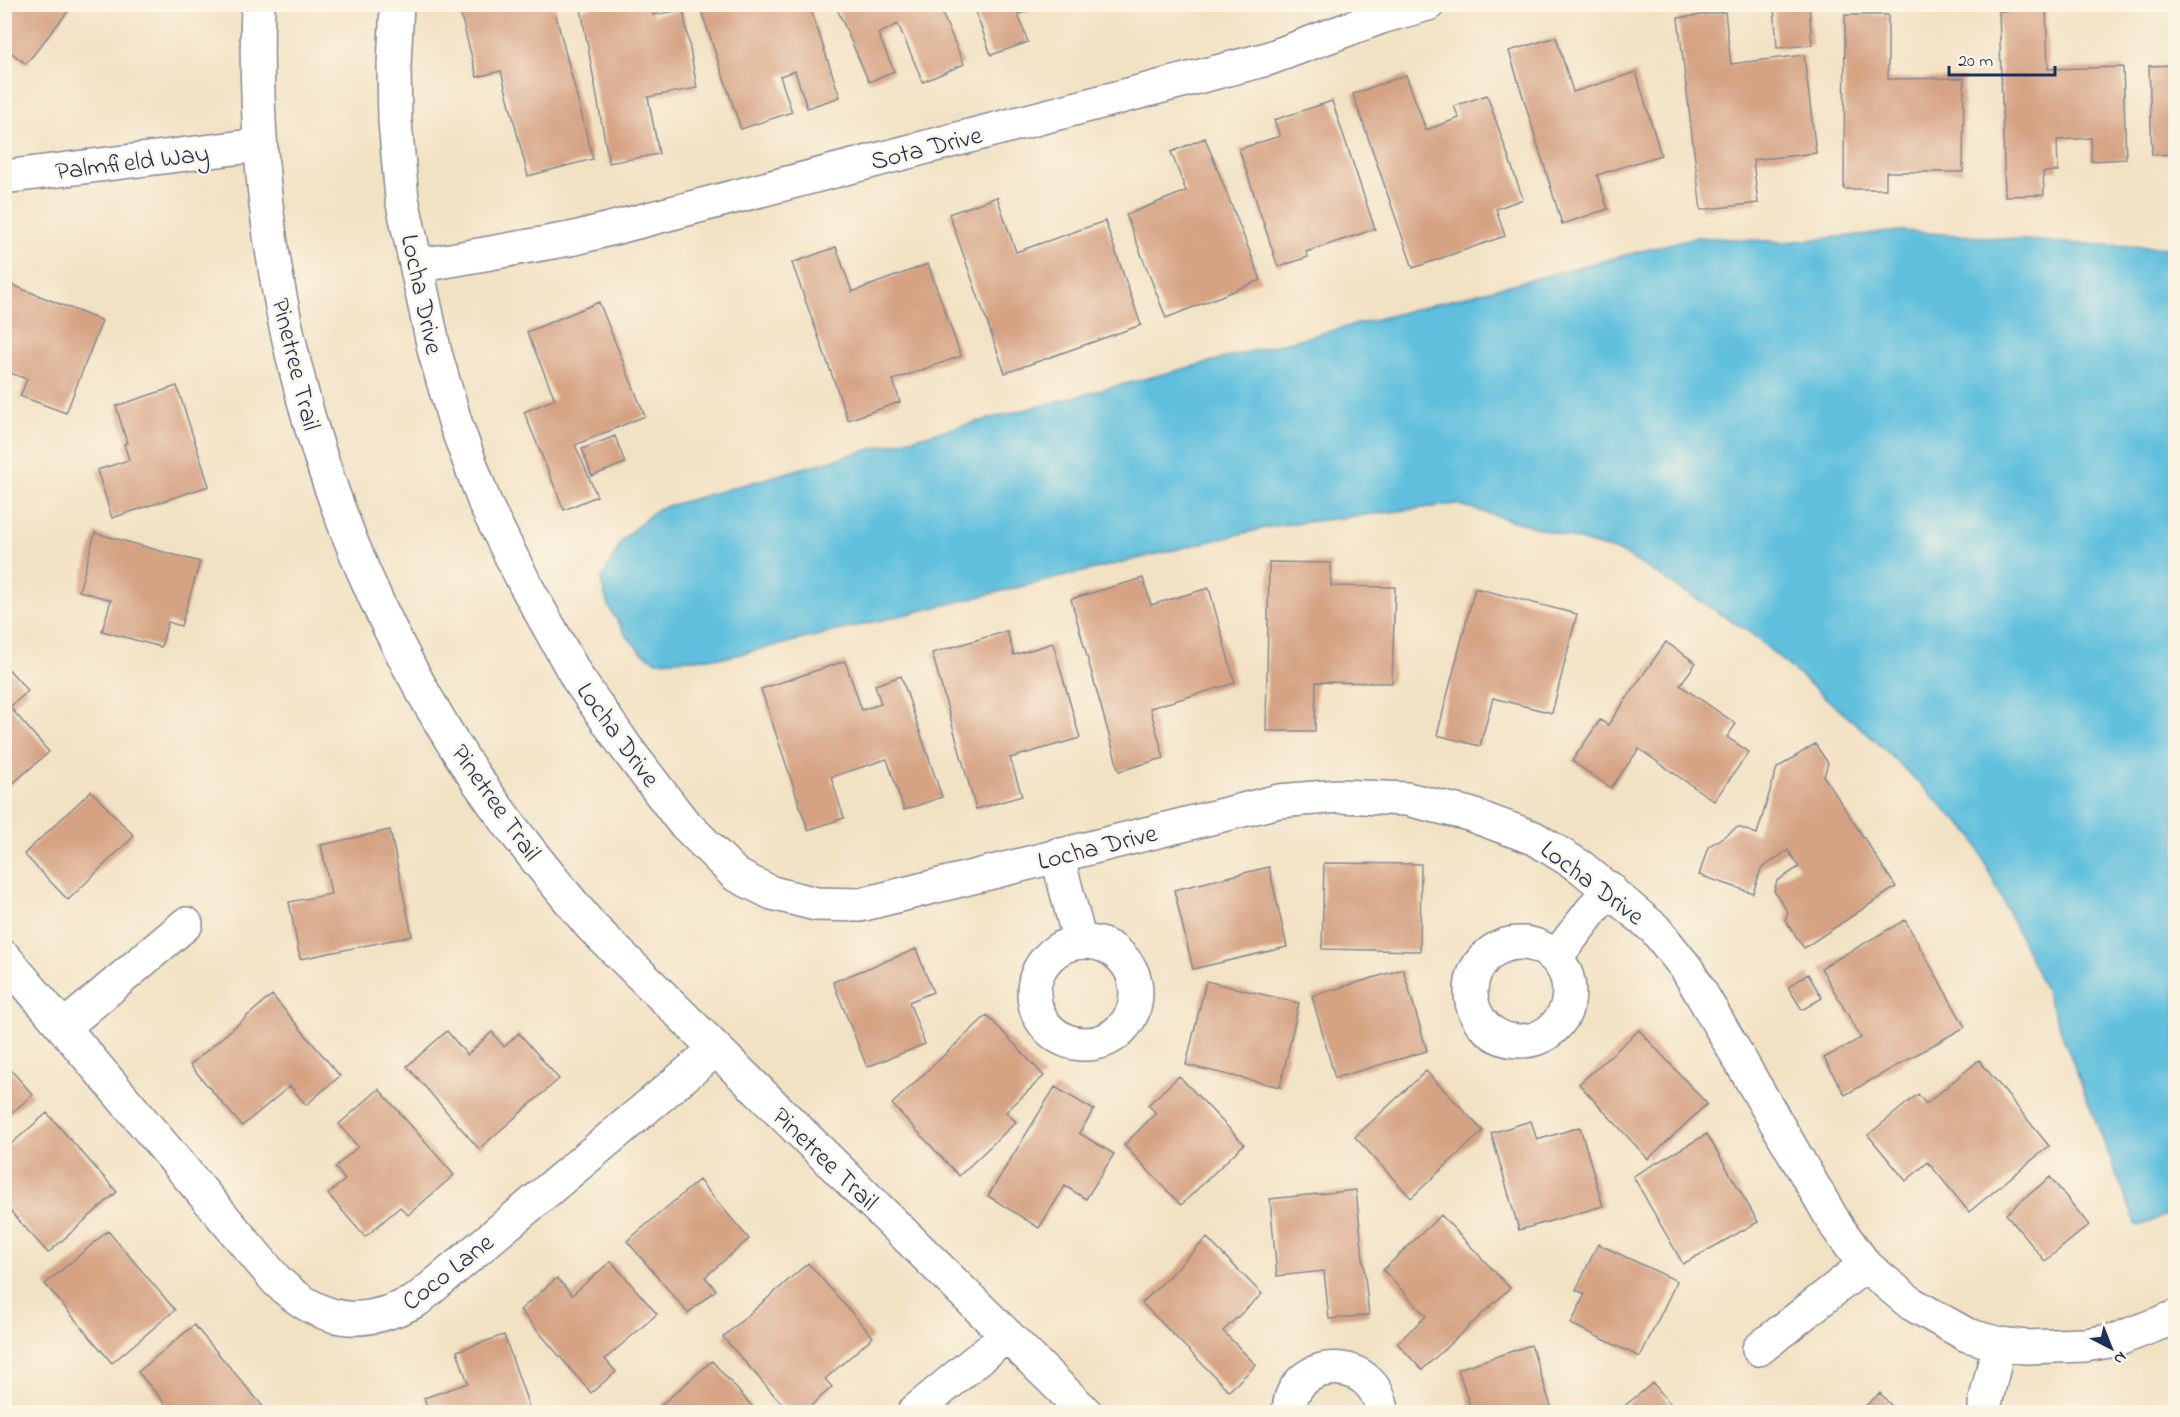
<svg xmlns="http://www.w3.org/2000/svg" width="2180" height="1417" font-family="'Indie Flower',sans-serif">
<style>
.water{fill:#5fbfdd;stroke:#3d779e;stroke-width:1.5}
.building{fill:#d5a283}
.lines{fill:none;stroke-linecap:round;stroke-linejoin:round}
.minor-casing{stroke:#868891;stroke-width:36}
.minor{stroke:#fff;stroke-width:33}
.labels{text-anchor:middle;stroke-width:4.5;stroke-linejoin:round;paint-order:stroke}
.street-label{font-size:26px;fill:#1b2f5e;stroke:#fcf5e5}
</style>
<rect width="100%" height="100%" fill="#fcf5e5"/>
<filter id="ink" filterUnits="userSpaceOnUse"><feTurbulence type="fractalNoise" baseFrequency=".0167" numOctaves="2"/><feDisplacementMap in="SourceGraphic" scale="12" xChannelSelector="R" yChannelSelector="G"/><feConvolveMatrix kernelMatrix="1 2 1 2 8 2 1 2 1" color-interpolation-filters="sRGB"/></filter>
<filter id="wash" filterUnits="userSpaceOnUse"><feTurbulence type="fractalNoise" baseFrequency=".008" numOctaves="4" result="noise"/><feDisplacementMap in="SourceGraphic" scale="24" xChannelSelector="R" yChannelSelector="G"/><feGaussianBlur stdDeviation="1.35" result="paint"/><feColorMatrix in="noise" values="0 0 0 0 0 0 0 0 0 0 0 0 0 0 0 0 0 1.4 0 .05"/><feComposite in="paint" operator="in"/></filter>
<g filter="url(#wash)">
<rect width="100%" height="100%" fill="#f2e2c4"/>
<path class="water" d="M1902,231L2063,243L2175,248L2176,1211L2137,1227L2045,990L1972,835L1878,743L1748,631L1623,553L1456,504L1274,526L728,657L656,661L641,652L626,635L608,606L601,581L623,539L657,509L868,450L1696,237L1786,242Z"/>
<g id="blocks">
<path class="building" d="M4,4H74L26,64L4,47Z
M458,4H553L593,159L528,176L501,71L477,77Z
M602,4H651L653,15L683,10L697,88L648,97L659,154L609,163L581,9Z
M699,4H809L840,97L807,108L795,71L780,76L792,112L741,129Z
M835,4H938L964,64L923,82L898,24L878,34L894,71L869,82Z
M973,4H1046V5L1018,14L1028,42L991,55Z
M1792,4H1809L1812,45L1777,48L1774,6Z
M2046,9L2048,69L2123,67L2126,159L2091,161V138L2057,140L2058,171L2043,172L2044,195L2005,196L1999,11Z
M1725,12L1731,64L1804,55L1816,153L1753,160L1758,203L1701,210L1678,18Z
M1845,15H1888V79L1964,78L1963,172H1886V189H1844Z
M1556,37L1573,92L1636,72L1661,155L1597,175L1608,209L1562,224L1509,51Z
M2176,65V154L2152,155L2149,66Z
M1406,75L1426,130L1459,118L1454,106L1487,95L1523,199L1496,209L1505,236L1413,268L1353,94Z
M1332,101L1375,229L1306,252L1308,257L1278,267L1239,149L1280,136L1274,120Z
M1205,138L1261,280L1166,318L1126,215L1186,191L1171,152Z
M997,197L1016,252L1105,221L1141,325L1005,373L949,214Z
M836,247L852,292L928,264L961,356L893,380L900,402L848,420L792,263Z
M10,284L102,321L66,413L20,396L27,379L4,371V298Z
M599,302L645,416L575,445L597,496L564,510L524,412L555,399L527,332Z
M177,386L209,486L112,518L97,470L129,460L124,444L127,443L116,406Z
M615,436L625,463L592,476L582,449Z
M95,533L200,562L181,626L168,622L161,647L102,631L111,600L79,591Z
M1269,562L1331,563V586L1395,587L1392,683L1316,682L1315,731H1266Z
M1143,578L1151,605L1209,588L1235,683L1150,708L1164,758L1119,771L1071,599Z
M1475,588L1577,614L1552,713L1493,698L1480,746L1437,735Z
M1007,631L1014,655L1053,643L1080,738L1010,758L1022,796L976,809L932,653Z
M1666,642L1696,663L1680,685L1736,724L1727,737L1749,752L1714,801L1639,749L1611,788L1572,761L1600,720L1608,725Z
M845,661L862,710L881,704L875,685L901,676L942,797L904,810L887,759L831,777L844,818L808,830L761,689Z
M4,664L28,691L10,707L49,752L4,791Z
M1815,744L1828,763L1824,777L1896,887L1804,948L1785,920L1788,912L1774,891L1777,881L1799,867L1788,850L1761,869L1753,893L1699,875L1708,847L1738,827L1757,834L1777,768Z
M91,791L134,836L68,900L24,854Z
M390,830L412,936L300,959L289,902L331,894L321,845Z
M1324,863L1421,864L1420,951L1322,949Z
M1269,867L1287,947L1193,969L1174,890Z
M1905,920L1965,1027L1845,1095L1824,1058L1861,1038L1821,968Z
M916,949L933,992L909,1002L925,1044L867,1067L833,982Z
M1403,969L1427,1051L1335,1078L1312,996Z
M1808,974L1822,998L1802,1010L1788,987Z
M1206,981L1299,1003L1280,1087L1186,1065Z
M272,995L340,1076L306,1105L290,1086L242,1126L190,1065Z
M987,1015L1044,1076L1006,1112L1016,1122L959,1176L892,1104Z
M1639,1030L1707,1104L1648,1159L1579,1084Z
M447,1031L467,1055L492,1032L504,1047L519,1033L559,1079L479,1149L407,1066Z
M1979,1060L2049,1146L1969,1212L1928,1162L1906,1181L1868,1135L1918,1094L1926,1104Z
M4,1062L33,1095L4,1119Z
M1426,1071L1483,1131L1411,1198L1355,1137Z
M1179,1076L1244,1144L1181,1205L1124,1145L1156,1113L1148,1105Z
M1055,1087L1094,1110L1079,1133L1114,1154L1086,1199L1065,1186L1039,1228L988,1196Z
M379,1089L454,1175L408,1215L400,1207L365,1237L328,1194L345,1180L335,1167L358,1147L339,1124Z
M47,1113L117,1192L48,1253L4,1204V1150Z
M1531,1121L1537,1140L1580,1127L1603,1206L1519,1230L1491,1133Z
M1707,1134L1758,1222L1683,1264L1633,1176Z
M2050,1177L2089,1225L2045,1261L2006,1214Z
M699,1180L749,1239L705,1277L716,1290L688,1313L627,1241Z
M1356,1190L1369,1315L1329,1319L1324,1271L1277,1276L1270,1199Z
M1441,1215L1510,1288L1422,1370L1397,1343L1426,1316L1383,1270Z
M108,1231L175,1310L112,1363L45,1284Z
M1207,1238L1262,1294L1223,1331L1256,1365L1229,1391L1142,1303Z
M1598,1244L1677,1281L1640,1357L1571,1324L1585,1294L1576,1290Z
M611,1261L657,1314L605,1359L616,1372L591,1393L520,1310L557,1278L572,1295Z
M808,1263L873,1337L825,1379L832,1387L804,1412H789L723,1337Z
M194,1325L266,1410L263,1412H172L138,1372Z
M504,1335L531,1412H429L424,1398L468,1383L457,1351Z
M1531,1345L1553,1412H1472L1458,1369Z
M712,1361L757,1412H653Z
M1653,1383L1677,1412H1617Z
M1880,1393L1897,1412H1859Z"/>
</g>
</g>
<g filter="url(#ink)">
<use href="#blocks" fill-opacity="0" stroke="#868891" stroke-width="1.5"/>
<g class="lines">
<g class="minor-casing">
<path id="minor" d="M258,4C249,273 319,535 465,762C503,820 547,873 591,926L1085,1412
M397,4L394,65L395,122L402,199L435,353L456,425L486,506L525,584L578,679L627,749L682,821L736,875L772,893L816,904L860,905L1279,801L1339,796L1407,799L1469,814L1534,838L1581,867L1655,929L1687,969L1837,1227L1865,1265L1912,1304L1967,1335L1999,1344L2026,1347L2085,1345L2116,1340L2176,1317
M4,177L259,145
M417,266L575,238L1267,59L1381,17L1428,4
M1057,855L1080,942
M1034 993a51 51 0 1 1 102 0a51 51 0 1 1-102 0Z
M1471 992a49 49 0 1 1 98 0a49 49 0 1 1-98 0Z
M4,957L277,1281C322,1324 362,1329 417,1300L715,1050
M1556,957L1609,888
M64,1027L186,924
M1759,1349L1865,1265
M914,1412L1007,1335
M1289,1412C1291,1355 1376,1353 1382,1412
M1986,1412L1985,1404L1999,1344"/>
</g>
<use href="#minor" class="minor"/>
</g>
</g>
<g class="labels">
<g class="street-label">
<text transform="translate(926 147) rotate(-14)" y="9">Sota Drive</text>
<text transform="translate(132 161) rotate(-7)" y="9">Palmfield Way</text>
<text transform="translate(423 294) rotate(78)" y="9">Locha Drive</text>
<text transform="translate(297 364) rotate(76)" y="9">Pinetree Trail</text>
<text transform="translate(619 734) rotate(54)" y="9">Locha Drive</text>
<text transform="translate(497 802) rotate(55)" y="9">Pinetree Trail</text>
<text transform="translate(1097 846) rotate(-14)" y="9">Locha Drive</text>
<text transform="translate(1593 882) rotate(37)" y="9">Locha Drive</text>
<text transform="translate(826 1158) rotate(44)" y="9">Pinetree Trail</text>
<text transform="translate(447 1271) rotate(-38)" y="9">Coco Lane</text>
</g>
</g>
<rect width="2180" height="1417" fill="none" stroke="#fcf5e5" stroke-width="24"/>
<g transform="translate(2111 1348) rotate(138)" stroke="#fcf5e5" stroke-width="4.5" paint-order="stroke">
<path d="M0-4.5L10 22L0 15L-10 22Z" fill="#1b2f5e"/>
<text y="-9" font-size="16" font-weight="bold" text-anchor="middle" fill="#1b2f5e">N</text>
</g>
<path d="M1949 66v9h106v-9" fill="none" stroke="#1b2f5e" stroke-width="3"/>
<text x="1958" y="66" font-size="18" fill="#1b2f5e" stroke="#fcf5e5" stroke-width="4.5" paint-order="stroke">20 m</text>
</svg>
